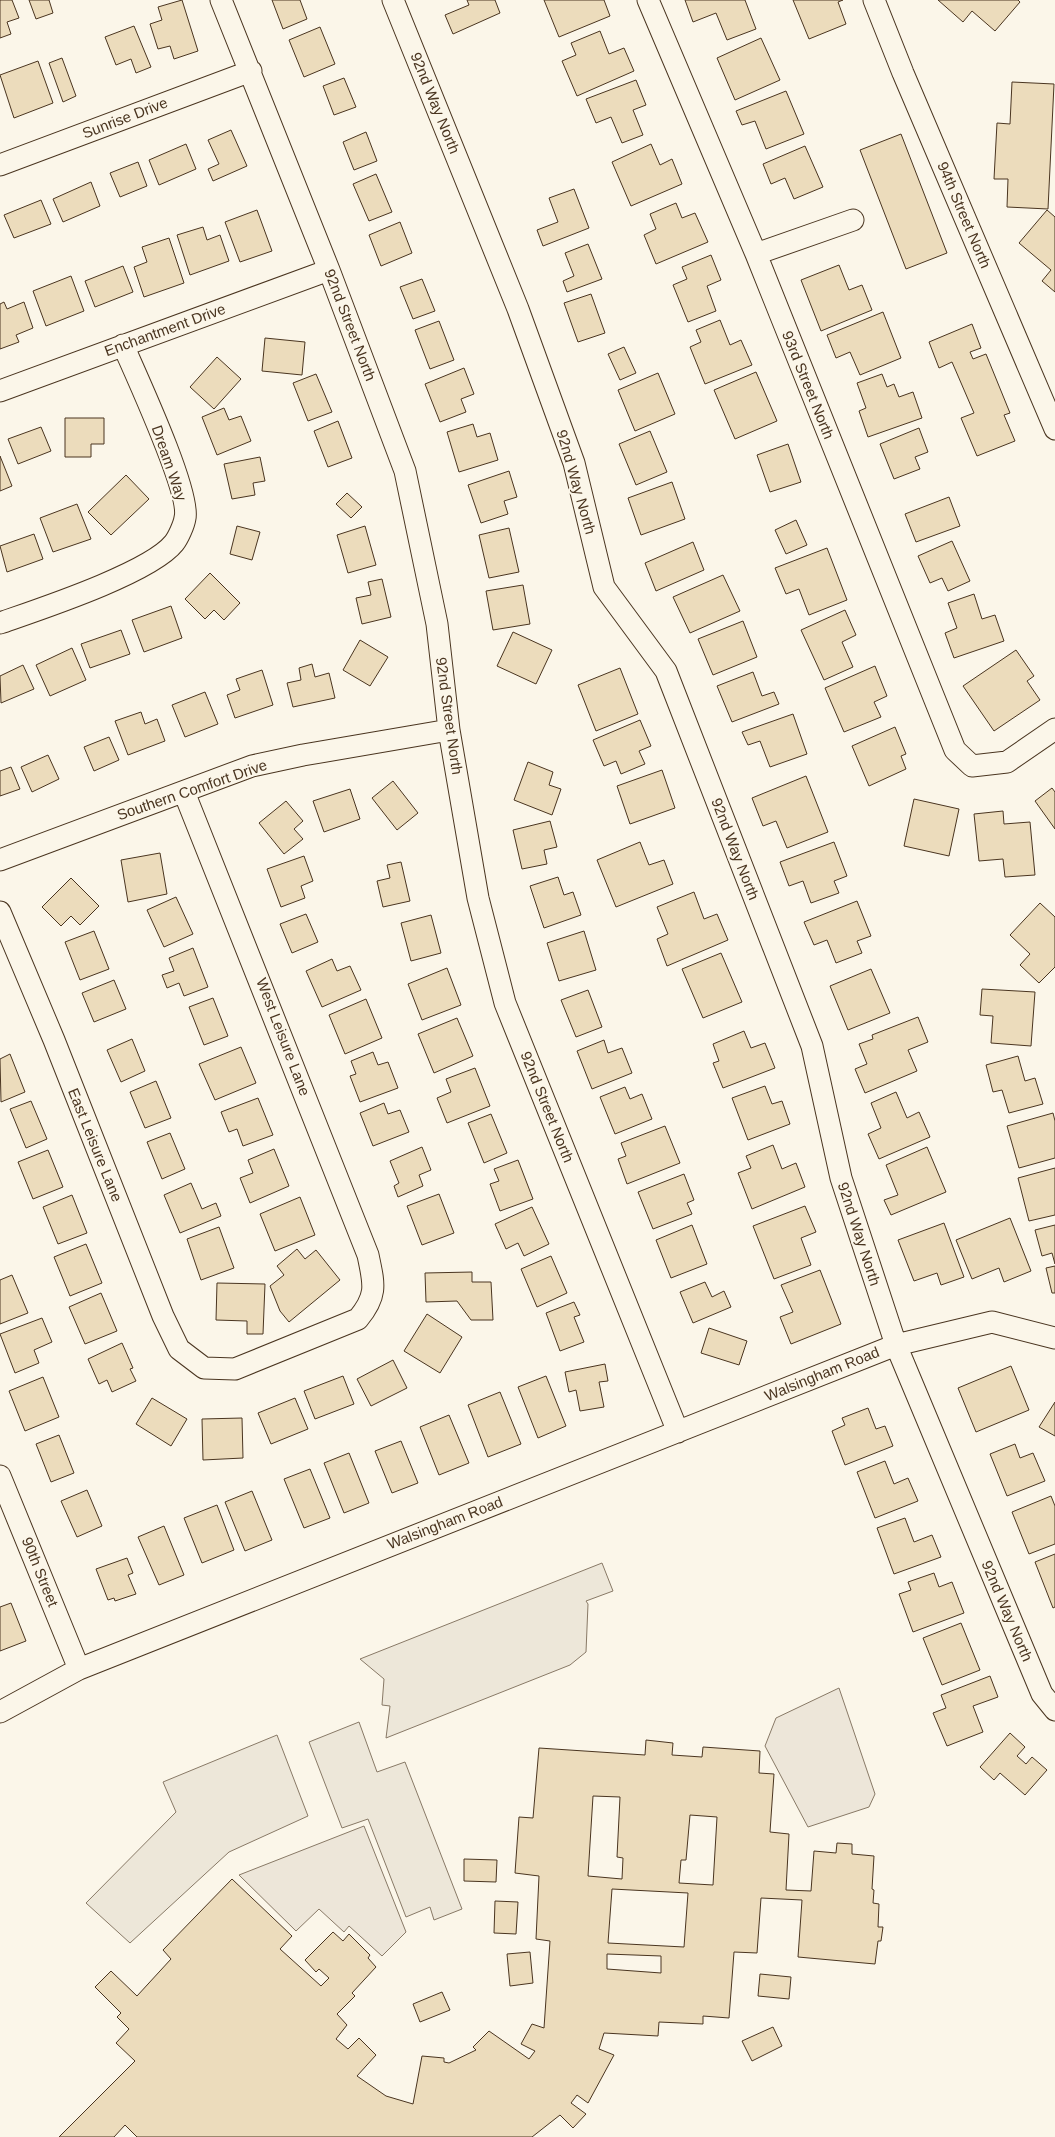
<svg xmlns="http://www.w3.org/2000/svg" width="1055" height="2137" font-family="Arial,sans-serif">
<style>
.green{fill:#ede6d9;stroke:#887966}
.parking{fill:#ede7d9;stroke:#887966}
.building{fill:#ecdcbc;stroke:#4a3520;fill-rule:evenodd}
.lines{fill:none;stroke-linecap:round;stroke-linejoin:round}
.minor-casing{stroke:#4a3520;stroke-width:23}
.minor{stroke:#fbf6e9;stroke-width:21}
.labels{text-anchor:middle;stroke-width:4;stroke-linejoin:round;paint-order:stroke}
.street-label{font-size:15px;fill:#4a3520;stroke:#fbf6e9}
</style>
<rect width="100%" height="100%" fill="#fbf6e9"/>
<path class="green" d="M839,1688L875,1794L869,1807L808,1827L765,1746L776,1718Z
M364,1826L406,1932L382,1956L349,1926L344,1932L319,1909L296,1931L239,1875Z"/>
<path class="parking" d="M602,1563L613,1591L586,1601L588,1604L586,1652L570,1665L386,1738L390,1706L382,1705L384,1679L360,1659Z
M359,1722L377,1772L405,1762L462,1909L434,1920L430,1907L406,1917L368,1819L342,1828L309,1742Z
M277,1735L308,1816L229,1852L130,1943L86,1903L176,1812L163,1782Z"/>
<path class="building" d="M0,0H12L19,18L7,22L11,34L0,38Z
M29,0H49L53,13L36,19Z
M182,0L198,51L174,59L170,46L158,49L150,24L162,20L158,7Z
M272,0H300L307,19L283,29Z
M467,0H495L500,13L453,34L445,15L469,5Z
M544,0H604L610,16L559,37Z
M685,0H745L756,29L727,40L716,13L693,22Z
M793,0H843L838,2L846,24L809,39Z
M938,0H1018L1020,2L995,31L972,11L963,22Z
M134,26L151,67L136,73L131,59L116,65L105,37Z
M320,27L335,64L304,77L289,40Z
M600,31L609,54L624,48L634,71L577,96L562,61L576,55L571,43Z
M761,38L780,80L735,100L717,58Z
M62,58L76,96L63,102L49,63Z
M38,61L53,103L14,118L0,75Z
M344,78L356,107L334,115L323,86Z
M636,80L646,105L633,110L643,135L622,143L611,117L596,123L586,99Z
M1012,82L1054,84L1048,209L1007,207L1008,179H994L997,123L1010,124Z
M786,91L804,134L766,149L755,121L742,125L736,111Z
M231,130L247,166L213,181L208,169L219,164L208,140Z
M366,132L377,161L354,170L343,142Z
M901,134L947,253L906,269L860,150Z
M186,144L196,169L159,185L149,160Z
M651,144L660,165L672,159L682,184L631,206L612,162Z
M805,146L823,187L794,199L785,178L771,184L763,164Z
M138,162L147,186L120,197L110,173Z
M376,174L392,212L369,221L353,184Z
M91,182L100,206L63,222L53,199Z
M574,189L589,228L543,246L537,230L558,222L549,198Z
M41,200L51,224L14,238L4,215Z
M676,203L682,218L695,213L708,242L656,264L644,235L656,229L650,214Z
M257,210L272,251L240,262L225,222Z
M1047,210L1055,217V292L1042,281L1051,270L1019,243Z
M400,222L412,253L381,266L369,235Z
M203,227L207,240L220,235L229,261L190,275L177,235Z
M169,238L184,283L144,297L134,267L147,262L142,247Z
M588,244L602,279L567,292L563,281L574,276L565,253Z
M711,255L721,280L707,286L716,311L688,322L673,285L687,279L682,267Z
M839,265L849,290L862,285L872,310L821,331L801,280Z
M123,266L133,292L95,307L85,281Z
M71,276L84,311L46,326L33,291Z
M422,279L435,311L413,319L400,287Z
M591,294L605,333L578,342L564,303Z
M4,302L7,309L24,302L33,328L16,335L19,342L0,349V304Z
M883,312L901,358L860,375L850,352L836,358L827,335Z
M720,320L730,345L741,340L752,365L705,384L690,347L701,342L696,330Z
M439,321L454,360L430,369L415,330Z
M972,324L981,348L970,352L973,359L986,354L1010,413L1004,415L1015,441L977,456L961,418L974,413L952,362L939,368L929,342Z
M265,338L305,342L302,375L262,371Z
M624,347L636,373L620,380L608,354Z
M217,357L241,379L214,409L190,387Z
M464,368L474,394L461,399L466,412L440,422L425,384Z
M756,372L777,421L735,439L714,390Z
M658,373L675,414L635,431L618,390Z
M316,374L332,412L308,421L293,383Z
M882,374L887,387L894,384L899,397L913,392L922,418L868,437L859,411L866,408L857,383Z
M224,408L229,420L241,416L251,441L217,455L202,417Z
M65,418H104V444H91V457H65Z
M338,421L352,458L328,467L314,431Z
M473,424L477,437L490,433L498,460L459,472L447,432Z
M41,427L51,451L18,464L8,439Z
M919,428L928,452L915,457L920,469L894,479L880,444Z
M650,431L667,472L636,485L619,444Z
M788,444L801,482L770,492L757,455Z
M0,456L12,486L0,491Z
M260,457L265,481L253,483L255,495L232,499L224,464Z
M509,471L517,497L504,501L508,514L481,523L468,485Z
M126,475L149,499L111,535L88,512Z
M672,482L685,519L641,535L628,498Z
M347,493L362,507L351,518L336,504Z
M949,497L960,526L916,542L905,514Z
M77,504L91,539L53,552L40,518Z
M796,520L807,545L786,554L775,530Z
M237,526L260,532L252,560L230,554Z
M365,526L376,565L348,573L337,535Z
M509,528L519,572L489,578L479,535Z
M34,534L43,559L7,572L0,546Z
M952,541L970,581L948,591L942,578L930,583L918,556Z
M693,542L704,570L656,591L645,563Z
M827,548L847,600L809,615L799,589L786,594L775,568Z
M210,573L240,603L224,620L214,610L205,619L185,599Z
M723,575L740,611L690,633L673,597Z
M382,579L391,617L362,624L356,598L371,595L368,582Z
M523,585L530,624L493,630L486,591Z
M974,594L982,619L995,615L1004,641L954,658L945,633L957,628L948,603Z
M171,606L182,638L144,652L132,620Z
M845,610L856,635L842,642L853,667L824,680L801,630Z
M743,621L757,657L713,675L698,639Z
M121,630L130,654L90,668L81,644Z
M513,632L552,650L536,684L497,666Z
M360,640L388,657L370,686L343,670Z
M72,648L86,680L50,696L36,665Z
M1016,650L1034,676L1027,681L1040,700L994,731L963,686Z
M312,664L315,677L329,673L335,698L293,707L287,683L301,680L299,668Z
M23,665L34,689L1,703L0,676Z
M875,666L887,696L874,702L881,717L844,732L825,688Z
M620,668L638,714L596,731L578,685Z
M262,670L273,705L235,718L227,695L240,690L236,679Z
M753,672L762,696L774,692L779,704L732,722L717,686Z
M205,692L218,724L185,737L172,705Z
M141,712L145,724L157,719L165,741L128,755L115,721Z
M793,714L807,754L770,767L760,741L748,745L742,732Z
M640,720L651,746L639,751L645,764L621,774L616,761L604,766L593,740Z
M895,727L906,754L901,756L906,769L869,786L852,746Z
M109,737L119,760L94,771L84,747Z
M48,755L59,779L32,792L21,767Z
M528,762L553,772L549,785L561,789L552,815L514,800Z
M11,767L20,789L0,796V771Z
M662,770L675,808L630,824L617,786Z
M806,776L828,832L787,848L776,821L763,826L752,798Z
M393,781L418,813L397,830L372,798Z
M1052,788L1055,792V829L1035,801Z
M350,789L360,819L324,832L313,801Z
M914,799L959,809L949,856L904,846Z
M286,801L303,821L294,829L303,839L284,854L259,823Z
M1003,811L1004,824L1030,822L1035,875L1005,877L1003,859L979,861L974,814Z
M550,821L557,847L544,850L547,864L522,869L513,830Z
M640,842L649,865L664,860L673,884L616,907L597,860Z
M834,842L847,876L834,881L839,893L811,903L803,881L789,886L780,862Z
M160,853L167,894L128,902L121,860Z
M304,856L313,881L301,886L305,898L281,907L267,869Z
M401,862L410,901L383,907L377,881L390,878L387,865Z
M558,877L564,895L573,892L581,915L544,928L530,886Z
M71,878L99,906L80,925L71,916L61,926L42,907Z
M694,892L704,919L717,914L728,940L667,966L657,939L668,934L657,907Z
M176,897L193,934L164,947L147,910Z
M857,901L871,936L857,941L862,953L836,963L827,940L814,945L804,922Z
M1040,903L1055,917V967L1039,983L1020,965L1030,954L1010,935Z
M306,914L318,942L292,953L280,924Z
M431,915L441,953L411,961L401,923Z
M94,931L109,969L80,980L65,942Z
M584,931L596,970L559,981L547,943Z
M193,948L208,987L184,996L179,983L167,988L162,975L174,971L169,958Z
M721,953L742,1002L703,1018L682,969Z
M332,959L337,971L350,966L361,990L322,1007L306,971Z
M447,968L461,1005L422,1020L408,984Z
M871,969L890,1013L848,1030L830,986Z
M114,980L126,1009L94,1022L82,993Z
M982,989L1035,992L1031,1046L991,1043L993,1016L980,1015Z
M588,990L602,1027L576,1037L561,1000Z
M213,998L228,1036L204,1045L189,1007Z
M366,999L382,1038L345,1054L329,1015Z
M918,1017L928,1042L908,1050L917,1071L865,1093L855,1069L867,1064L859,1044L873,1039L872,1035Z
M457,1018L473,1056L434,1073L418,1034Z
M744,1031L751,1048L765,1043L775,1068L723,1088L713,1063L719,1061L713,1044Z
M132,1039L145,1071L121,1082L107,1050Z
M604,1040L608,1053L622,1048L632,1073L592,1089L577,1051Z
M241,1047L256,1083L215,1100L199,1064Z
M373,1052L378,1065L388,1062L398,1088L360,1102L350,1076L356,1074L351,1061Z
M10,1054L25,1092L1,1102L0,1059Z
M1018,1056L1025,1081L1035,1078L1043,1104L1009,1113L1002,1090L993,1092L986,1065Z
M475,1068L490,1106L447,1123L437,1098L451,1092L446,1079Z
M156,1081L171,1118L145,1128L130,1092Z
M765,1086L772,1104L782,1101L790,1124L748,1140L732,1098Z
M625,1087L630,1099L642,1094L652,1119L615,1134L600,1097Z
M896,1092L907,1118L919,1112L930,1137L879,1159L868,1134L881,1128L871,1103Z
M258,1098L273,1135L243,1146L237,1129L229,1132L221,1112Z
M31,1101L47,1139L26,1148L10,1109Z
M384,1103L388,1114L400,1110L409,1132L373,1146L360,1113Z
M1053,1113L1055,1121V1158L1019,1168L1007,1126Z
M491,1114L507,1153L484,1163L468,1123Z
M665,1126L680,1163L627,1184L618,1159L626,1156L621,1143Z
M170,1133L185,1169L162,1179L147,1142Z
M773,1145L782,1169L796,1163L805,1187L752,1209L738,1173L751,1168L746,1156Z
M422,1147L431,1170L419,1175L423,1186L398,1197L394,1186L399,1183L390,1161Z
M927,1147L946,1192L891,1215L884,1200L898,1195L886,1165Z
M274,1149L289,1186L250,1203L240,1178L253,1173L248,1160Z
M48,1150L63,1187L33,1199L18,1162Z
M518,1160L533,1199L500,1211L490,1184L499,1181L494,1169Z
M1055,1168V1215L1029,1221L1018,1178Z
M684,1174L694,1200L687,1203L692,1214L653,1229L638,1192Z
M191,1183L202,1209L216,1203L221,1216L180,1233L164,1195Z
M439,1194L454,1233L422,1245L407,1206Z
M72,1195L87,1233L58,1244L43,1207Z
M300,1197L315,1235L275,1251L260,1214Z
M805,1206L816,1232L801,1238L811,1265L774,1279L753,1226Z
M532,1207L549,1244L524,1256L518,1243L506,1249L495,1224Z
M1010,1218L1031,1271L1004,1282L999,1268L972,1279L956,1240Z
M944,1223L964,1277L941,1285L937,1273L914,1281L898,1240Z
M692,1225L707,1264L671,1278L656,1240Z
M1055,1225V1264L1052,1253L1042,1256L1035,1230Z
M219,1227L234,1268L201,1280L187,1239Z
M86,1244L102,1283L70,1296L54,1257Z
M297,1249L305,1259L316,1250L340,1280L289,1322L280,1311L270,1286L284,1275L277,1266Z
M551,1256L567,1293L537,1307L521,1269Z
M1055,1266V1293H1052L1046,1268Z
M820,1270L841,1324L791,1344L780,1317L793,1312L781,1285Z
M472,1272V1282H491L493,1320H471L457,1301L426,1302L425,1273Z
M12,1275L28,1313L0,1324V1280Z
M705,1282L712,1297L724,1291L731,1307L693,1323L680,1292Z
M217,1283L265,1284L263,1334H247V1321L216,1320Z
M101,1293L117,1331L85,1344L69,1307Z
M574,1302L580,1315L574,1317L584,1342L560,1351L546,1313Z
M427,1314L462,1337L440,1373L404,1351Z
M42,1318L52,1342L34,1350L39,1363L15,1373L0,1334Z
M709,1328L747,1341L739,1365L701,1353Z
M122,1343L133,1368L130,1369L136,1381L112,1392L107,1380L99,1384L88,1359Z
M393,1360L407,1388L371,1406L357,1379Z
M605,1364L608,1381L599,1382L604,1407L580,1411L576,1390L569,1392L565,1372Z
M1011,1366L1029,1410L976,1432L958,1388Z
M343,1376L354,1404L315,1419L304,1391Z
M546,1376L566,1426L538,1438L518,1387Z
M43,1377L59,1417L25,1431L9,1391Z
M500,1392L521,1444L488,1457L468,1405Z
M152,1398L187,1419L171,1446L136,1424Z
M295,1398L308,1429L271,1444L258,1413Z
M1055,1402V1436L1039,1427Z
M868,1408L876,1429L885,1426L893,1446L845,1465L832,1431L845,1425L842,1418Z
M449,1415L469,1463L439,1475L420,1427Z
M242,1418L243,1458L203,1460L202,1419Z
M59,1435L74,1473L51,1482L36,1444Z
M401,1441L418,1483L392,1493L375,1451Z
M1015,1444L1020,1458L1033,1453L1045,1481L1007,1496L990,1454Z
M349,1453L369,1503L344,1513L324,1463Z
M885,1461L894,1484L908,1478L918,1501L875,1518L857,1472Z
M310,1469L330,1518L304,1528L284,1479Z
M87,1490L102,1526L77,1537L61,1501Z
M252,1491L272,1540L245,1551L225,1502Z
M1051,1496L1055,1506V1544L1029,1554L1012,1512Z
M217,1505L234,1550L202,1563L184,1518Z
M905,1518L914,1542L932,1535L941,1557L894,1574L877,1528Z
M164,1526L184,1575L159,1585L138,1537Z
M1055,1554V1607L1053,1608L1035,1562Z
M127,1558L133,1573L128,1575L136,1594L115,1601L114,1598L108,1600L96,1569Z
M934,1573L939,1587L952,1582L964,1613L913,1632L899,1594L911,1590L908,1582Z
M11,1603L26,1641L0,1651V1607Z
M961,1623L980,1670L942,1685L923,1638Z
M990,1676L998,1697L973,1706L983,1732L947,1746L933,1713L946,1708L941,1695Z
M1010,1733L1025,1747L1017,1756L1026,1764L1032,1757L1047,1770L1025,1795L1000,1773L994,1780L980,1767Z
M646,1740L673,1743L672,1755L702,1757L703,1747L760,1751L759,1773L774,1774L770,1832L789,1834L786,1890L811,1891L814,1851L836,1853L837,1843L852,1844V1854L874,1856L872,1889L874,1890L873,1903L879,1904L878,1927H883L881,1941H878L875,1964L798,1957L802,1900L761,1898L757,1953L734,1952L729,2018L703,2016V2024L659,2022L658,2036L604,2033L599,2049L614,2055L588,2103L577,2095L571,2103L586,2114L573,2128L560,2115L532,2137H137L125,2125L114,2137H59L135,2061L116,2043L129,2029L117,2017L121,2013L95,1987L111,1971L137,1996L171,1959L163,1950L232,1879L292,1936L280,1949L321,1986L329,1978L319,1969L316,1972L305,1960L333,1932L343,1941L349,1934L370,1955L368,1958L376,1967L352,1993L355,1996L337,2014L347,2025L336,2039L348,2049L359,2038L376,2055L357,2076L386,2096L413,2104L422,2056L444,2058V2062L449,2063L476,2050L473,2047L489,2031L529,2059L535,2051L521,2044L532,2024L544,2028L550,1941L536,1939L539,1876L515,1873L519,1817L533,1818L539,1748L645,1755ZM593,1796L620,1797L617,1857L623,1858L622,1879L588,1876ZM690,1815L717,1817L713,1885L679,1883L681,1860H686ZM612,1889L688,1893L684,1947L608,1943ZM607,1954L661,1956V1973L607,1969Z
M464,1859L497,1860L496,1882L464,1881Z
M495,1901L518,1902L516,1934L494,1933Z
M530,1952L533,1983L510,1986L507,1954Z
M760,1974L791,1977L789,1999L758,1996Z
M442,1992L450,2010L420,2022L413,2004Z
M773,2027L782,2046L752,2061L742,2041Z"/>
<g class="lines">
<g class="minor-casing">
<path id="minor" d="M221,0L329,270L405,471L437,624L449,730L478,898L505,1003L678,1432
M393,0L518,309L574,463L604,587L666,671L812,1046L841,1178L896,1345L1042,1694L1055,1710
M648,0L756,254L955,750L972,766L1007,762L1055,729
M874,0L903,73L1055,429
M0,165L251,71
M756,254L853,220
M0,391L329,270
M0,623C40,609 150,573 174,543C178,538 184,525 185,518C191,493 136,375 123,345
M0,860L252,766L303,755L449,730
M0,912L54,1040L163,1316L179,1349L204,1368L235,1369L358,1319C378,1295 374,1284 368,1255L184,792
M0,1476L79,1669
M0,1712L79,1669L896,1345L992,1322L1055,1338"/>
</g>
<use href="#minor" class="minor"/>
</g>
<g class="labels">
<g class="street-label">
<text transform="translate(435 103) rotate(68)" y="5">92nd Way North</text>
<text transform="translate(125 118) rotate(-21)" y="5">Sunrise Drive</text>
<text transform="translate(964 215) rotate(67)" y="5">94th Street North</text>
<text transform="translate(350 325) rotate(69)" y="5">92nd Street North</text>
<text transform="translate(165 330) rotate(-20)" y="5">Enchantment Drive</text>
<text transform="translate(808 385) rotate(68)" y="5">93rd Street North</text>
<text transform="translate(169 463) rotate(71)" y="5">Dream Way</text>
<text transform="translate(576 482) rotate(74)" y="5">92nd Way North</text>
<text transform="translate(449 716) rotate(82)" y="5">92nd Street North</text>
<text transform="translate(192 790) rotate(-19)" y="5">Southern Comfort Drive</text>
<text transform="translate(735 849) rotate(69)" y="5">92nd Way North</text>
<text transform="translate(283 1037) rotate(69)" y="5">West Leisure Lane</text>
<text transform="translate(547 1107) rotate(68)" y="5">92nd Street North</text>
<text transform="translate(95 1145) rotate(68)" y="5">East Leisure Lane</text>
<text transform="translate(859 1234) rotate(72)" y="5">92nd Way North</text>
<text transform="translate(822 1374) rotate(-22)" y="5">Walsingham Road</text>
<text transform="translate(445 1523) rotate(-21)" y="5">Walsingham Road</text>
<text transform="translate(40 1572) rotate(68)" y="5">90th Street</text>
<text transform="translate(1007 1611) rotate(67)" y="5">92nd Way North</text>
</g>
</g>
</svg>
